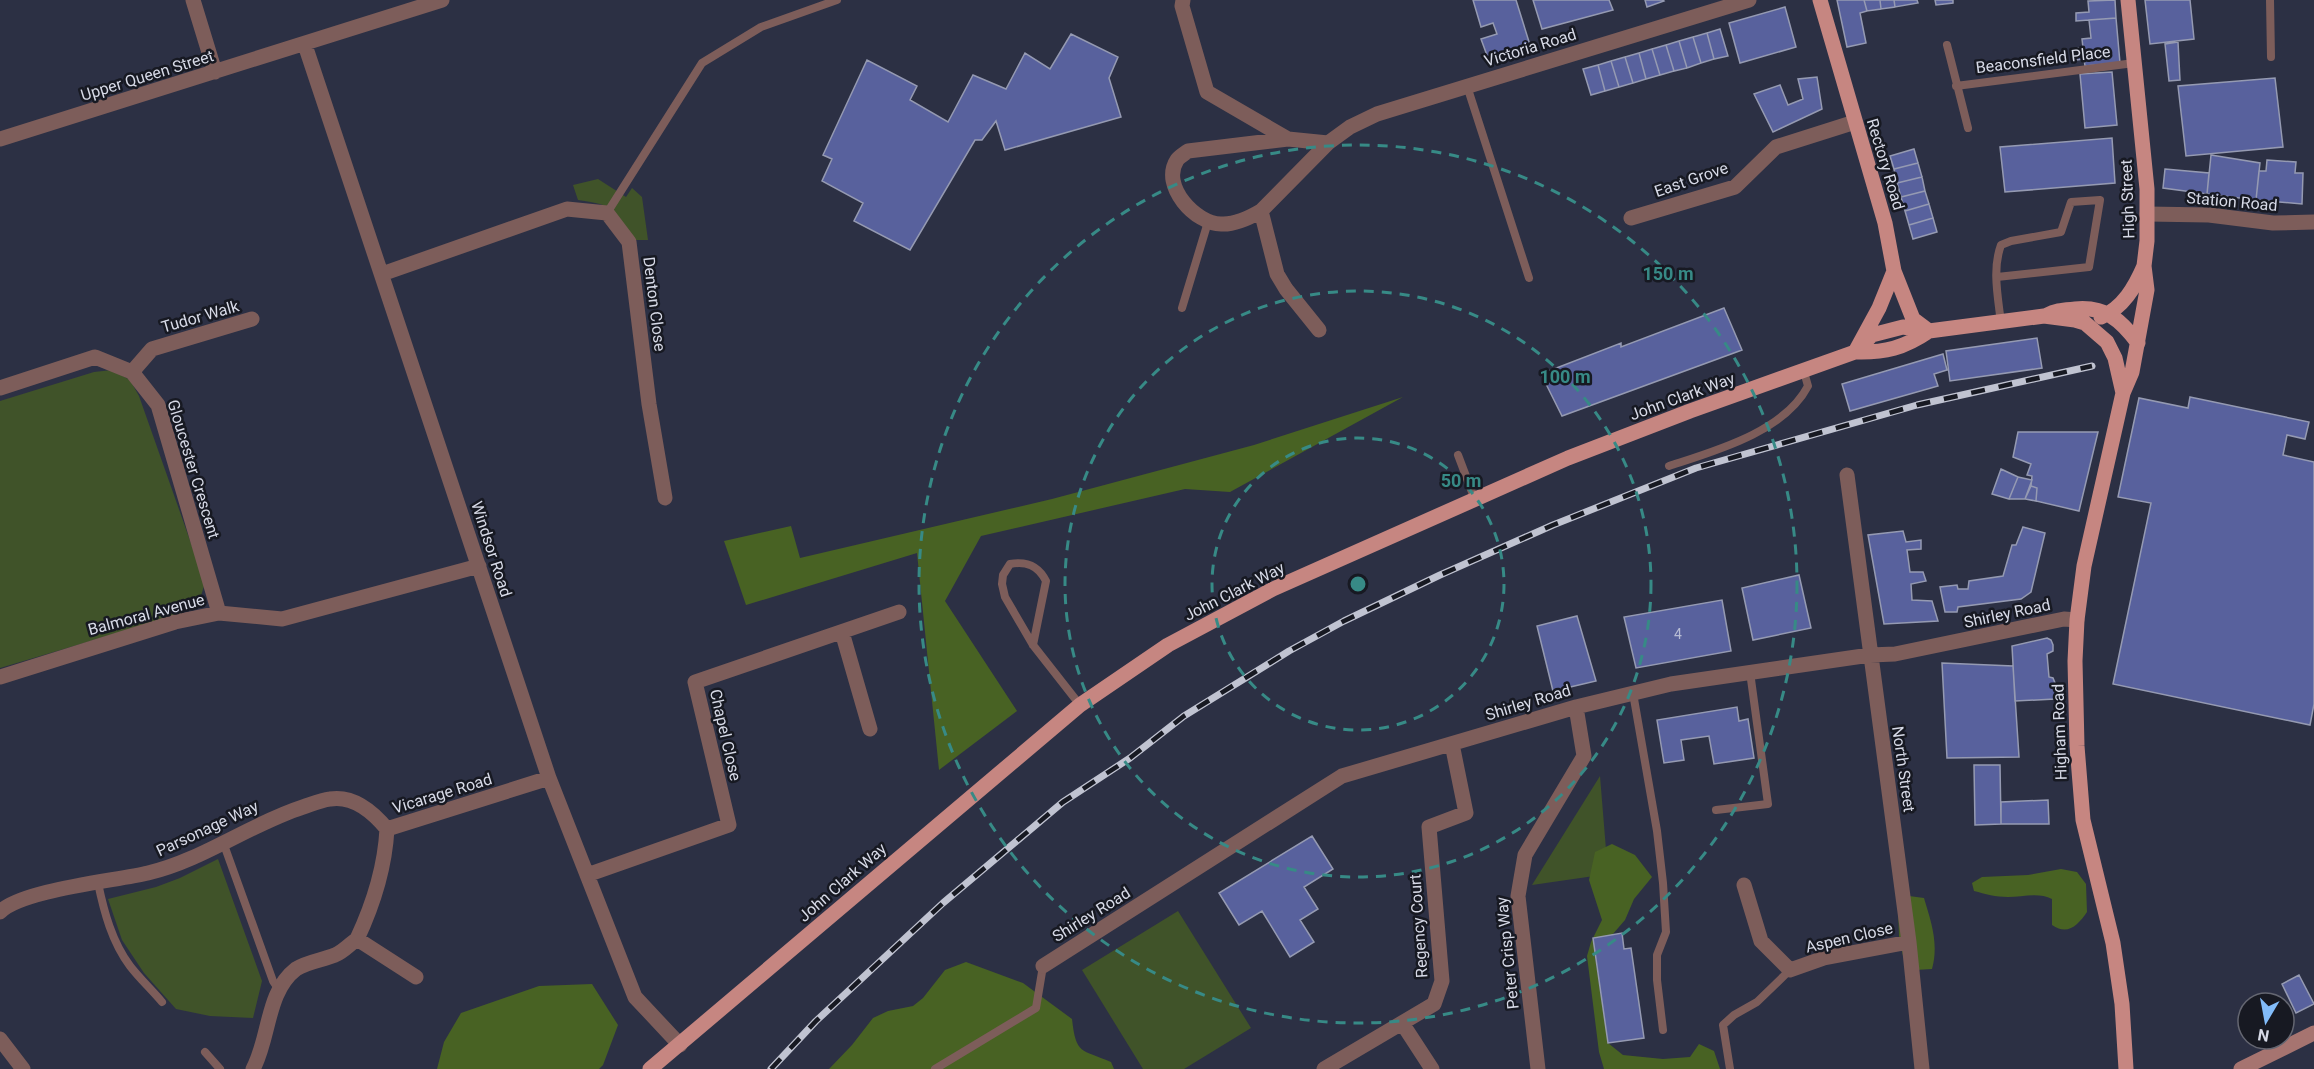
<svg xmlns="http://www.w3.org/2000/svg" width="2314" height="1069" font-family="Roboto,sans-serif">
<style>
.green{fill:#405329}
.forest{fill:#486223}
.building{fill:#58619d;stroke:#959ab2;stroke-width:1.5}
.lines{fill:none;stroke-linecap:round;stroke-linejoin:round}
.lane{stroke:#7d5d5a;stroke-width:8}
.street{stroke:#7d5d5a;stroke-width:15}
.secondary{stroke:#a67470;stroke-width:15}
.primary{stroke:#c68681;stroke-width:15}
.rail-casing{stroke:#c0c3d1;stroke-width:7}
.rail{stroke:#171922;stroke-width:4.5;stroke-dasharray:14;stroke-linecap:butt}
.ring{fill:none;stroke:#378a86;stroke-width:3;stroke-dasharray:10 8}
.labels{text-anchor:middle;stroke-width:5;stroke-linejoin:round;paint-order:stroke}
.number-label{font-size:14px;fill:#b7bcd4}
.street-label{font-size:16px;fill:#d7dae7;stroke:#171922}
.centre{fill:#378a86;stroke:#171922;stroke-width:3}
.ring-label{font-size:18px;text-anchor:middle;font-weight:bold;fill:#378a86;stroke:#171922;stroke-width:5;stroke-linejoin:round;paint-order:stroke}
</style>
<rect width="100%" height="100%" fill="#2c3044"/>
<path class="green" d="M598,179L626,197L632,188L642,197L648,240H634C613,209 616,205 578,200L573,185Z
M112,370L130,380L139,396L205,583L199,602L178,615L0,668V401L94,372Z
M1600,776L1608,874L1532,885Z
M218,859L262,981L253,1018L210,1016L176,1009L144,973L122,940L108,899L156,887L180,878Z
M1178,911L1251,1028L1184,1069H1143L1082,970Z"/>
<path class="forest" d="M1403,397L1230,492L1185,489L981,536L945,601L1017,711L939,770L917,553L746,605L724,541L791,526L800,558L1052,499L1254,445Z
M1612,844L1635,855L1652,877L1634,899L1625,920L1612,935L1599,942L1594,950L1608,1043L1623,1055L1663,1059L1690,1057L1699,1044L1714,1051L1720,1069H1604L1599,1052L1587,956L1591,942L1602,920L1589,880L1595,852Z
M2061,869L2077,872L2086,884L2087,912C2078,925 2068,936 2052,925V899C2039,892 2022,897 2008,897C1996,897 1985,894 1974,891L1972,883L1982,877L2028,875Z
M1909,896L1924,898C1931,922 1939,943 1932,969L1915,970L1903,956L1899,936L1898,909Z
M966,962L1023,983L1072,1019C1076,1055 1081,1049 1111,1062L1114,1069H829L852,1045L873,1018L888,1011L913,1006L923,998L945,970Z
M592,984L618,1025L603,1065L599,1069H437L444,1042L461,1013L539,986Z"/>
<path class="building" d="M1473,0H1516L1530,45L1488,58L1481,39L1497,34L1493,23L1481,27Z
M1533,0H1609L1613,10L1542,29Z
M1645,0H1663L1664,1L1647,7Z
M1837,0H1864L1867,11L1860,13L1866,43L1847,47Z
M1864,0H1880L1881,9L1867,11Z
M1880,0H1894L1895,7L1881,9Z
M1894,0H1917L1918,3L1895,7Z
M1935,0H1953V3L1936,5Z
M2115,0L2116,18L2076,21V13L2089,12L2088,1Z
M2145,0H2190L2194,39L2150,44Z
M1785,7L1796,47L1740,63L1729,23Z
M2116,18L2120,63L2085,66L2084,59L2077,60L2076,48H2083L2082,39L2091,38L2089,20Z
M1720,29L1728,56L1714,59L1707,33Z
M1707,33L1714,59L1701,63L1693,37Z
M1071,34L1118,57L1109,78L1121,117L1005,150L996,121L982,140H975L910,250L854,221L863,203L822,181L832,159L823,155L867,60L917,86L910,100L948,122L973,75L1006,89L1025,53L1050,69Z
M1693,37L1701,63L1687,68L1679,41Z
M1679,41L1687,68L1674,71L1666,45Z
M2178,42L2180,80L2169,81L2165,44Z
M1666,45L1674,71L1660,75L1652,49Z
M1652,49L1660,75L1646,79L1639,53Z
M1639,53L1646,79L1633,83L1625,57Z
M1625,57L1633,83L1619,87L1611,61Z
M1611,61L1619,87L1605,91L1598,65Z
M1598,65L1605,91L1591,95L1583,69Z
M2112,72L2117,125L2085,128L2080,74Z
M1817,77L1822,109L1773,132L1754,94L1780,85L1788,105L1803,99L1798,79Z
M2275,78L2283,147L2186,156L2178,86Z
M2112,138L2115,183L2005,192L2000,147Z
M1914,149L1918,163L1894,169L1890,156Z
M2211,155L2260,163L2256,200L2207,194Z
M2267,160L2296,162L2295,173H2303L2302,204L2256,200L2259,171H2266Z
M1918,163L1922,177L1897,183L1894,169Z
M2165,169L2209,173L2207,194L2163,188Z
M1922,177L1925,191L1901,197L1897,183Z
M1925,191L1929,204L1905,211L1901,197Z
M1929,204L1933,218L1909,225L1905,211Z
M1933,218L1937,232L1913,239L1909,225Z
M1724,308L1742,350L1562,416L1541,374L1621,343V347Z
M2037,338L2042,368L1950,381L1946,351Z
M1943,354L1947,370L1934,374L1938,386L1850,411L1842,384Z
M2190,397L2309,422L2305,439L2287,435L2283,455L2314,462V704L2310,725L2113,684L2151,503L2118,497L2139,398L2188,408Z
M2018,432H2098L2079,511L2036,501L2037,488L2031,486L2032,476L2027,475L2031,464L2013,457Z
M2001,469L2018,477L2009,499L1992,494Z
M2018,477L2032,480L2025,499H2009Z
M2031,486L2037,488L2036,501L2025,499Z
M2023,527L2045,533L2031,592L2021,599L1958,607L1957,612H1945L1940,587L1957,585L1958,589H1968L1969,581L2003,576L2012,545H2016Z
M1903,531L1906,542L1921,540V549L1907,550L1910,572H1923L1926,581L1911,584L1912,600L1932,601L1938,621L1884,624L1868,535Z
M1799,575L1811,628L1753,640L1742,588Z
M1722,600L1731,651L1636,668L1624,617Z
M1577,616L1596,681L1553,691L1537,626Z
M2047,638L2051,640L2053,645V651L2047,654L2049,677L2053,678L2055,683V699L2015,701L2012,646Z
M1942,663L2013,666L2019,757L1947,758Z
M1737,707L1739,721L1748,719L1754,758L1714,764L1709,736L1681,740L1684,760L1664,763L1657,720Z
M1974,765H2000L2001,824L1975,825Z
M2048,800L2049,824H2001V802Z
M1312,836L1333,869L1304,887L1318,909L1300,920L1314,942L1290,957L1262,911L1239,925L1219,893Z
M1622,933L1624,949L1631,948L1644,1038L1608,1043L1593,938Z
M2299,975L2314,1004L2296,1013L2282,984Z"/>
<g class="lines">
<path class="lane" d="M2270,0L2271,57
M1947,45L1968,128
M1467,86L1529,278
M1956,86L2134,63
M607,213L702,63L761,27L837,0
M1997,277L2089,267L2100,200L2071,202L2061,232L2011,241L2001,245C1992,269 1998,297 2001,323
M1182,308L1208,222
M1458,455L1475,500
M1669,466C1715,451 1784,432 1808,386L1804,372
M1033,645L1046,581C1038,565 1026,561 1010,564L1003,575L1002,584L1005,597L1033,645L1080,705
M1633,693L1657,831L1663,883L1666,932L1657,955V980L1663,1030
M1716,810L1768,804L1750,672
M223,842L273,981L279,990
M98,883C104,912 112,942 130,966C140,979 152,990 162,1002
M205,1052L220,1069
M935,1069L1036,1008L1043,966
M1730,1069L1723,1025L1734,1015L1757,1002L1790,970"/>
<path class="street" d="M193,0L215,72
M1183,0L1182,6L1207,92L1288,139
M305,45L549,778L635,997L680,1045
M0,139L442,0
M1328,143L1288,139L1188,151C1184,154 1179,157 1177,160C1160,186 1196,224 1221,224C1235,225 1249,218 1261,211L1328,143L1350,127L1377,114L1749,0
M1261,211L1277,274L1286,289L1319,330
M2147,214L2209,215L2273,223L2314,222
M1631,218L1735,187L1776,147L1855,122
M382,274L567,209L607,213L629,242L649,404L665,498
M132,372L152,349L252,319
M0,388L95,357L132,372L158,405L219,613
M1847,475L1909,942L1922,1069
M842,632L870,729
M0,677L175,622L219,613L282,619L479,566
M587,875L729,825L695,682L899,612
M1744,885L1761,941L1790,970L1824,958L1909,942
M0,912C22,890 114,881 148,873C203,860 250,824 303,807C312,804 321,800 330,799C354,795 373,812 387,829
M1043,966L1342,776L1576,707L1671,684L1870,655L1895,654L2064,619L2077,620
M416,977L357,939C373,905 385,866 387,829L549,778
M1402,1023L1432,1069
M0,1039L23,1069
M253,1069C270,1038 266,992 296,969C306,962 323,960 335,955C343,952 350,944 357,939
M1324,1069L1434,1004L1442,981L1429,827L1466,813L1452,744
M1538,1069L1518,896L1525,855L1584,756L1576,707"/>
<path class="secondary" d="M2241,1069L2314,1033"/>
<path class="primary" d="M1820,0L1885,223L1894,271L1913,319L1929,331
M2047,315C2056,310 2064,310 2075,309C2105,306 2121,320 2138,343
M2101,317C2123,308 2135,287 2144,266
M1862,345L1872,335L1903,327L1929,331L2044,316L2075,320L2085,323L2107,342L2115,358L2123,393
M1855,352C1885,353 1904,348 1929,331
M650,1069L1080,705L1168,645L1273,589L1568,458L1690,411L1855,352L1879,308L1894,271
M2126,1069L2122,1004L2113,943L2083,820L2077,746L2075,661L2077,620L2084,566L2123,393L2132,372L2147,290L2144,266L2147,241V189L2128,0"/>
<g class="rail-casing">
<path id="rail" d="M771,1069L816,1021L943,903L1063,802L1130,758L1184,716L1289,651L1344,621L1440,575L1553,525L1696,468L1917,405L2092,366"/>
</g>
<use href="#rail" class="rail"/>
</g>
<g class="ring">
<circle cx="1358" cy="584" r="146"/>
<circle cx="1358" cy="584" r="293"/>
<circle cx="1358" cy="584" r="439"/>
</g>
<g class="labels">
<g class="number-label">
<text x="1678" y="639">4</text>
</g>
<g class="street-label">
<text transform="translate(1530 47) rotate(-17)" y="6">Victoria Road</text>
<text transform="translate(2043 59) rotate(-7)" y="6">Beaconsfield Place</text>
<text transform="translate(147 75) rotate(-17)" y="6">Upper Queen Street</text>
<text transform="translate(1886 164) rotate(73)" y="6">Rectory Road</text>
<text transform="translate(1691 179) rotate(-19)" y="6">East Grove</text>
<text transform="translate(2127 199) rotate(-92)" y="6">High Street</text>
<text transform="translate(2232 201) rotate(5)" y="6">Station Road</text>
<text transform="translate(655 304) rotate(83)" y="6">Denton Close</text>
<text transform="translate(200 316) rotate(-16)" y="6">Tudor Walk</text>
<text transform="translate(1682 396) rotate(-20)" y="6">John Clark Way</text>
<text transform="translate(194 469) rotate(73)" y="6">Gloucester Crescent</text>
<text transform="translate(492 549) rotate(72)" y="6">Windsor Road</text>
<text transform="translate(1234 591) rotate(-27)" y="6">John Clark Way</text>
<text transform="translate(2007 613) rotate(-12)" y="6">Shirley Road</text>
<text transform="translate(146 614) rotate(-15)" y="6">Balmoral Avenue</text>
<text transform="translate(1528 702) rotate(-17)" y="6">Shirley Road</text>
<text transform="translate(2059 732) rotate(-92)" y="6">Higham Road</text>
<text transform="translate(726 735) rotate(77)" y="6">Chapel Close</text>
<text transform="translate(1904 769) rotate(82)" y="6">North Street</text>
<text transform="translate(442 793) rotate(-17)" y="6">Vicarage Road</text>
<text transform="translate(207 828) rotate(-25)" y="6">Parsonage Way</text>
<text transform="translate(842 882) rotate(-41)" y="6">John Clark Way</text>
<text transform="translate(1091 914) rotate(-32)" y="6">Shirley Road</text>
<text transform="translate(1418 926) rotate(-94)" y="6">Regency Court</text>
<text transform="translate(1849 937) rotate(-13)" y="6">Aspen Close</text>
<text transform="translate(1507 953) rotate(-96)" y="6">Peter Crisp Way</text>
</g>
</g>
<circle cx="1358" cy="584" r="9" class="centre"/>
<g class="ring-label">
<text x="1668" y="280">150 m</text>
<text x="1565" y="383">100 m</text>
<text x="1461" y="487">50 m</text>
</g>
<g transform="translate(2266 1021) rotate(190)"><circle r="28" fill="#171922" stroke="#646671" stroke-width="1.5"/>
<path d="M0-4.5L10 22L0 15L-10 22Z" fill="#82bcfa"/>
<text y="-9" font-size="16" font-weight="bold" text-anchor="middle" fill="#d7dae7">N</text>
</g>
</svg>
